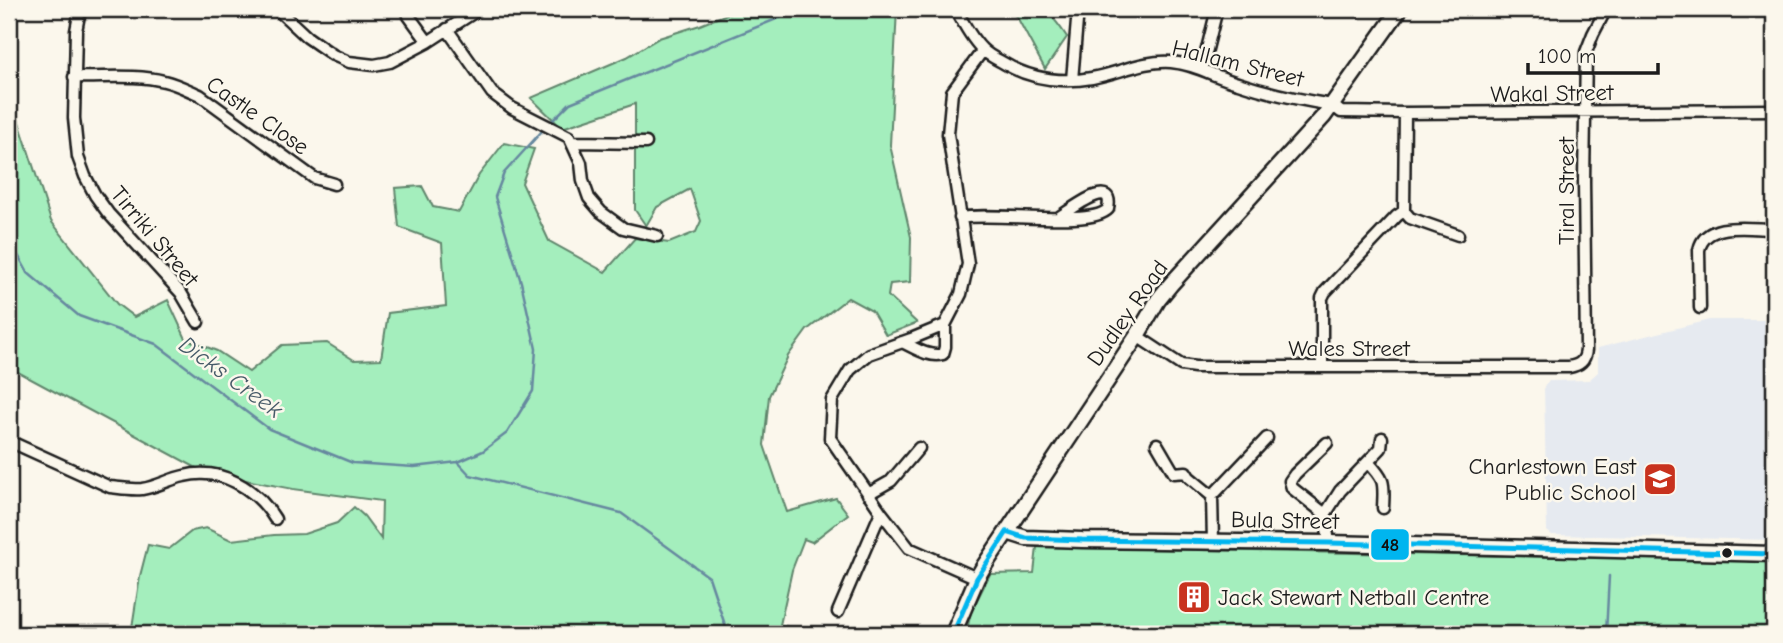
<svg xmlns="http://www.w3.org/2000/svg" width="1783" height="643" font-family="'Comic Neue',sans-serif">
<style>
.built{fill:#e6eaf0}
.green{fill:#a4eebd;stroke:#60856c;stroke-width:2}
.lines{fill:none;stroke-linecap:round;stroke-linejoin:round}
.stream{stroke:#66889f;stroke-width:2.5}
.street-casing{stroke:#1c1c1c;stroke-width:15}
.secondary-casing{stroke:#1c1c1c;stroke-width:19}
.street{stroke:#fbf7ec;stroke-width:10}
.secondary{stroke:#fbf7ec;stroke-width:14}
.bus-1-casing{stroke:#fbf7ec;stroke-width:10}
.bus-1{stroke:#00b5ef;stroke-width:5}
.bus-dot{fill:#1c1c1c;stroke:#fbf7ec;stroke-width:2.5}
.labels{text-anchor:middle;stroke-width:5;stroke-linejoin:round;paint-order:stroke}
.street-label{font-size:23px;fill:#1c1c1c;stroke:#fbf7ec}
.poi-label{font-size:23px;fill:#1c1c1c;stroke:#fbf7ec;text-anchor:end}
.water-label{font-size:24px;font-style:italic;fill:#475b69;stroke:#fbf7ec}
.line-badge{stroke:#fbf7ec;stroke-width:2.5}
.pale-badge-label{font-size:19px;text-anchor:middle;font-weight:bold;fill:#111}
</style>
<rect width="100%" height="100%" fill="#fbf7ec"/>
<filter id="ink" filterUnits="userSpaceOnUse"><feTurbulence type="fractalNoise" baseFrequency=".0143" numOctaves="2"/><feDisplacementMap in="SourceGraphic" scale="14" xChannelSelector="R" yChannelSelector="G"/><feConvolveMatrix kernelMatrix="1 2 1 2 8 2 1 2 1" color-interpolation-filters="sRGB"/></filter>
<g filter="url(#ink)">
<path class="built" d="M1709,320H1774V540L1552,535L1547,531L1544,386L1549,381L1589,380L1598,372V348Z"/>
<path class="green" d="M739,9H897L890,145L911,237L910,282L890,284L888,296L917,323L886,335L872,311L848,298L807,330L788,356L769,396L764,445L787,512L836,498L848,514L812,542L804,539L792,570L780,625L815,634H131L140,576L148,545L169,549L192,531L206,528L231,540L274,535L304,534L337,523L354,507L364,516L381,539L382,501L293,489L204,472L16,371L9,352V97L12,100L51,221L117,304L134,317L168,300L186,339L217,351L249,372L282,345L327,343L354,360L381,359L388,313L446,306L442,243L399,227L395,188L422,186L433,207L459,212L479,175L504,143L534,149L522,183L549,241L605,272L635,238L669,243L696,232L701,221L690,189L657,207L646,226L635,210V104L562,128L531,98L627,57L659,38L700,25Z
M1006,9C1044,9 1045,3 1067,37L1045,69L1017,17Z
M1037,547L1774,561V634H966L971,612L990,574L1034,573Z"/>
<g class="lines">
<path class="stream" d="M552,121L570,103L801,9
M9,239L28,273L79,316L156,344L269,429L353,463L414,467L458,462L483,451L507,433L533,391L536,349L521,282L495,197L504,173L542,131
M458,462L470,475L621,513L709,577L728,634
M1606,634L1609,576"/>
<g class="street-casing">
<path id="street" d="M83,9L79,15L76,31L74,118L78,157L85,176L95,195L108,213L181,293L198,322
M277,9L307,37L333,55L349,62L374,65L390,62L428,42L479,9
M407,9L409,16L428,42
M956,9C963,23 971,38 982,49C987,54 994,58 1000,61C1029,79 1059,84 1092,78C1119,73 1144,60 1171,62C1195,64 1215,77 1238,83C1268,93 1301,100 1332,105L1341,112L1405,113L1774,110
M447,29L492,93L512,108L569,137L581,163L583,181L589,198L601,212L623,228L657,236
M1202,69L1217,9
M74,77C103,78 136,74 164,81C177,84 188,90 200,95L314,178L334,184
M1072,80L1078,9
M572,142L646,143
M1404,211L1410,218L1458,235
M960,218C991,211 1091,228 1108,209C1115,174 1068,212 1058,218
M1700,308L1699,250C1705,220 1750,229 1774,229
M1137,336L1181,365L1195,367H1569C1580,365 1585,361 1586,350L1584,181L1586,52L1593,34L1606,9
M902,342C915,348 929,358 943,354L945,347V325
M1322,367V298L1325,292L1397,216L1404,211L1405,113
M9,441L110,487C120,488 131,490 142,489C156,487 170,479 184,476C221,467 256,488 275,519
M1157,444L1174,473L1186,472L1189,477L1212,496
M1368,462C1386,481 1384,483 1383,508
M868,494L891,481L919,448
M1325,514L1292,488L1290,481L1295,474L1327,443
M1213,542L1212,496L1267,438
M1329,543L1325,515L1326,513L1340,491L1381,448L1382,438
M977,578L909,548L881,512L830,438L832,400L850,370L869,354L911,339L945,325L961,294L968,264L948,134L952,92L983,50
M838,612L881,512"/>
</g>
<g class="secondary-casing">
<path id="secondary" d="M1007,532L1026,538L1082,540L1329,543L1774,554
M953,634L977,578L984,566L1137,336L1158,300L1171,284L1324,116L1400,9"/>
</g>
<use href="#street" class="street"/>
<use href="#secondary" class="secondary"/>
<g class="bus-1-casing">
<path id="bus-1" d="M1007,532L1026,538L1082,540L1329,543L1774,554
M953,634L977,578L1007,532"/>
</g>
<use href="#bus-1" class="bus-1"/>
</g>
</g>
<defs>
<g id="school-square" transform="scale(1.75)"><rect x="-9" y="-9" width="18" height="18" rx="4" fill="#c8321e" stroke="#fbf7ec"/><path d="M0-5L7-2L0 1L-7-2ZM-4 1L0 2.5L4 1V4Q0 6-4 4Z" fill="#fff"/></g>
<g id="building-square" transform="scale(1.75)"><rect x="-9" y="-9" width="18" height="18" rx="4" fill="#c8321e" stroke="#fbf7ec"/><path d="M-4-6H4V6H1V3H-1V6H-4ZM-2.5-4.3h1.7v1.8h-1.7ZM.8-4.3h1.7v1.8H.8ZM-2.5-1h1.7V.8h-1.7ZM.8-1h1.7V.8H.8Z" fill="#fff"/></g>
</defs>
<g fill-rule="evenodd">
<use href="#school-square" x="1660" y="479"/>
<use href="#building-square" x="1194" y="597"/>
</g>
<circle class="bus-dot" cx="1727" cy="553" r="6"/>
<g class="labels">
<g class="street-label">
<text transform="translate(1238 63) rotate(14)" y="8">Hallam Street</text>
<text transform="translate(1552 93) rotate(-1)" y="8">Wakal Street</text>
<text transform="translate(258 115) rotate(35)" y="8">Castle Close</text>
<text transform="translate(1566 191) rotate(-90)" y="8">Tiral Street</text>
<text transform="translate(155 236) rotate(50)" y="8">Tirriki Street</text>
<text transform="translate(1127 313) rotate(-55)" y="8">Dudley Road</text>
<text x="1349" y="356">Wales Street</text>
<text transform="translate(1285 520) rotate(1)" y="8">Bula Street</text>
</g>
<g class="poi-label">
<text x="1636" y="474">Charlestown East<tspan x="1636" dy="26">Public School</tspan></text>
<text x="1218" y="605" text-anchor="start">Jack Stewart Netball Centre</text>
</g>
<g class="water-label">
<text transform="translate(231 377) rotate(36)" y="8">Dicks Creek</text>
</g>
</g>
<rect class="line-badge" x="1370" y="528" width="40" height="33" rx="7" fill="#00b5ef"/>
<g class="pale-badge-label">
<text x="1390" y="551">48</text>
</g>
<rect width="1783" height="643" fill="none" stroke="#fbf7ec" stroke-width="35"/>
<rect x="18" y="18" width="1748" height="608" fill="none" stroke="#1c1c1c" stroke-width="2.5" filter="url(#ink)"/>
<path d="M1528 63v10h130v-10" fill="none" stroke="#1c1c1c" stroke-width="3.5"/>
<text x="1538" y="63" font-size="21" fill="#1c1c1c" stroke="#fbf7ec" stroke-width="5" paint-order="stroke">100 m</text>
</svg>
